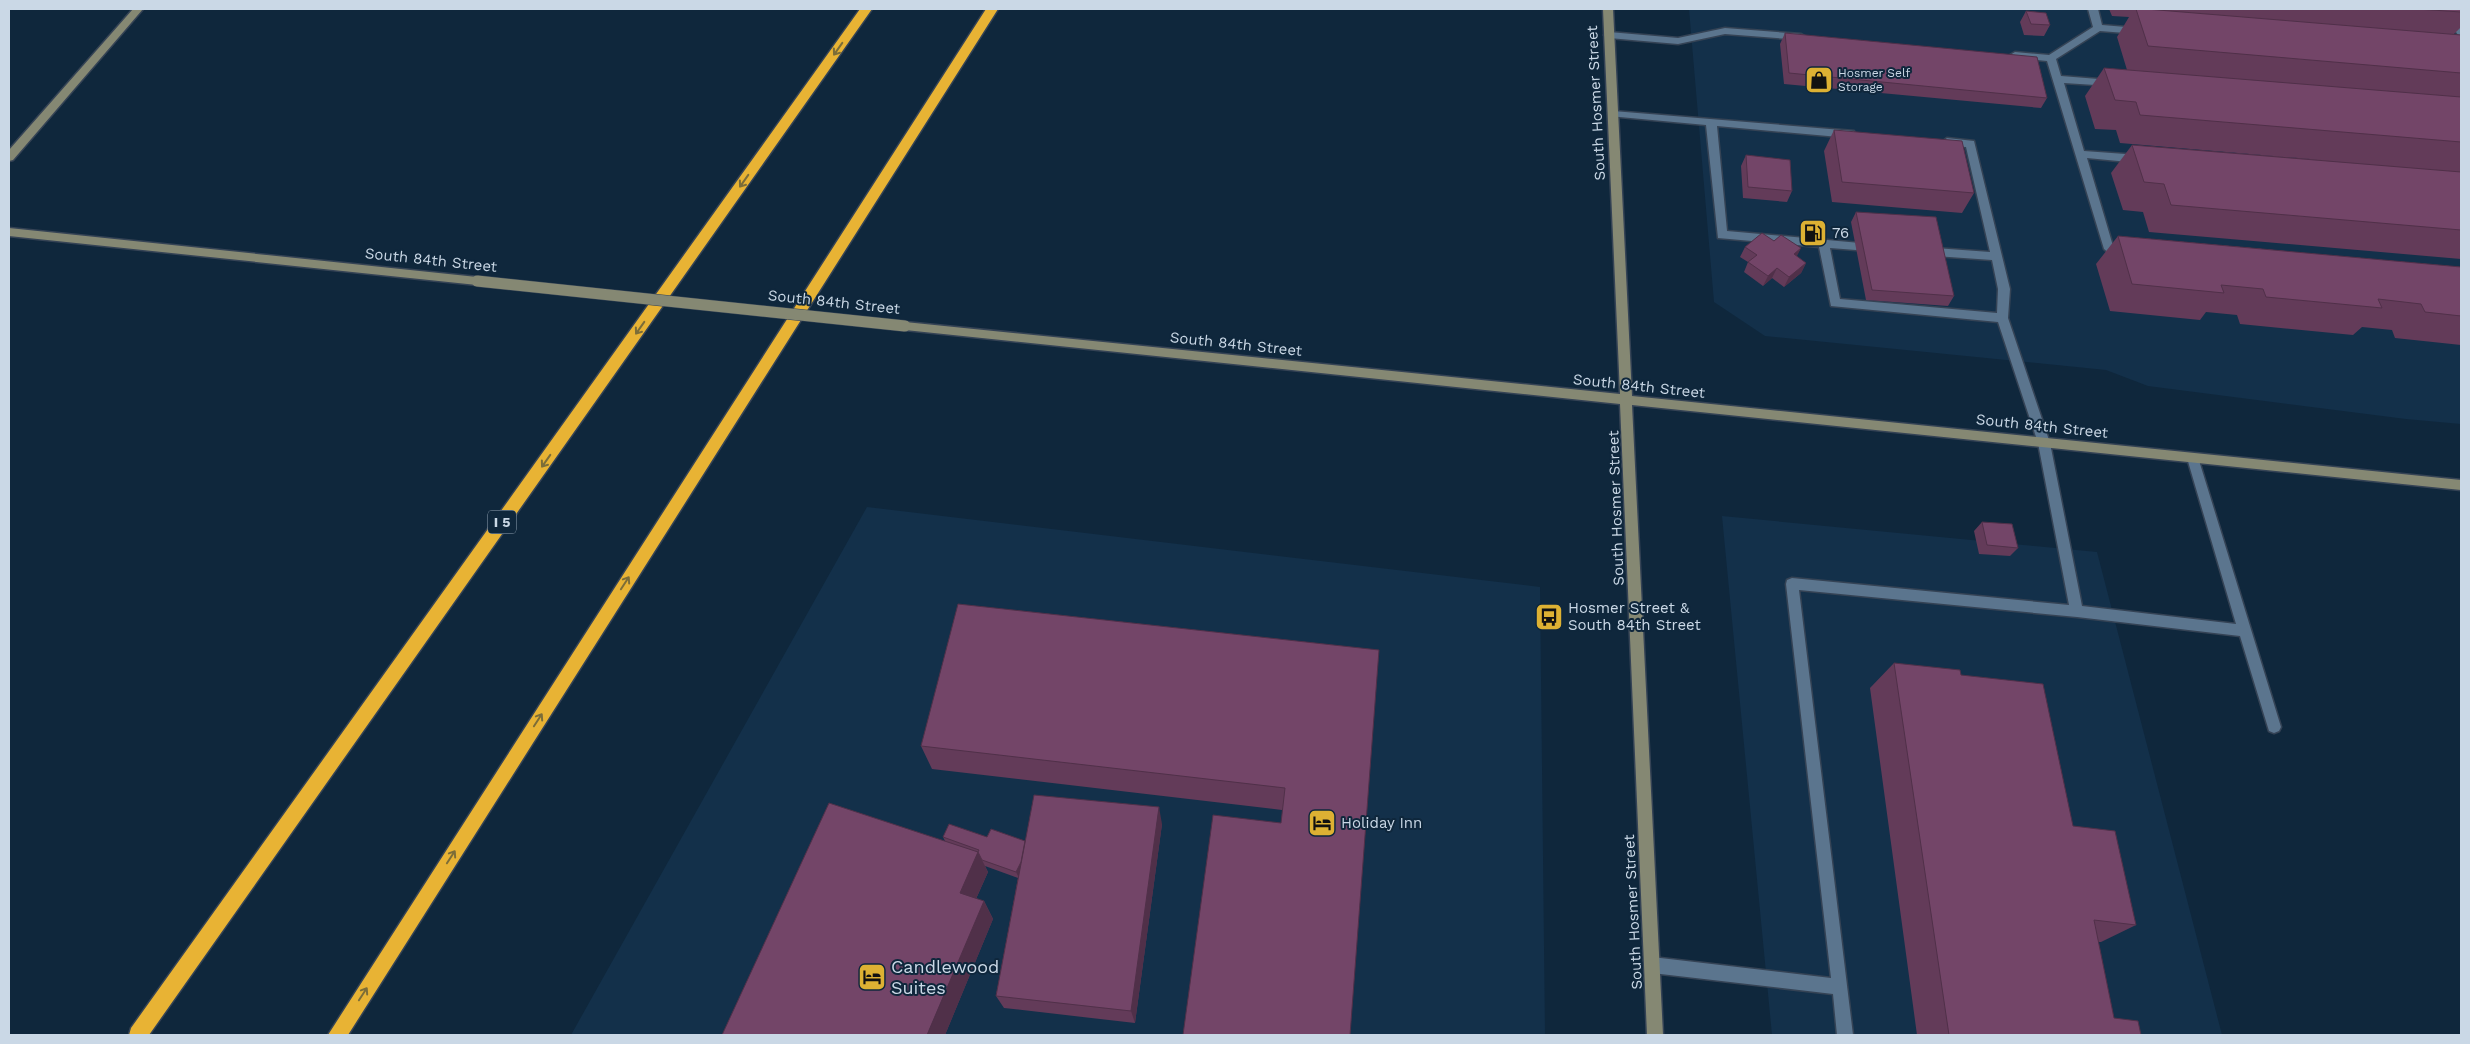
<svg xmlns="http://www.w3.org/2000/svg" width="2470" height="1044" font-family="'Work Sans',sans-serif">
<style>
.built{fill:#13304a}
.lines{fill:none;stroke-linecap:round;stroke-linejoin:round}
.service-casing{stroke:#354355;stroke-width:3}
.secondary-casing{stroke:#354355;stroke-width:3}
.motorway-casing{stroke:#354355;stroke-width:3}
.service{fill:#5b758e;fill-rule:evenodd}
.secondary{fill:#858873;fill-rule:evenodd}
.motorway{fill:#e8b334;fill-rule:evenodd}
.secondary-bridge-casing{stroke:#354355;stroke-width:12;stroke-linecap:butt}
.secondary-bridge{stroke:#858873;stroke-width:11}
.wall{fill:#633b59}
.shaded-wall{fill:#503049}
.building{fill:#734568;stroke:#503049}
.oneway{stroke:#7c6d38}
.labels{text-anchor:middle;stroke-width:4;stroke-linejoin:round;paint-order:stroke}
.far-poi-label{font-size:12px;fill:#cad8e6;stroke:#0f273c;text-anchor:start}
.shield{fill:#0f273c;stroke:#92a3b3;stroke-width:1}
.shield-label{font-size:14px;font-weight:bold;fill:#cad8e6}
.street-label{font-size:15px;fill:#cad8e6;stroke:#0f273c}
.poi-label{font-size:15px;fill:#cad8e6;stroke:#0f273c;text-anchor:start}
.near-poi-label{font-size:18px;fill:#cad8e6;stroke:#0f273c;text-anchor:start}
</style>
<rect width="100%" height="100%" fill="#0f273c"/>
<path class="built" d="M1689,9H2461V424L2406,419L2148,386L2106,370L1765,336L1714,302Z
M867,507L1540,587L1545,1035H571Z
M1722,516L2097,552L2222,1035H1772Z"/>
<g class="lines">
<g class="service-casing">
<path id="service" d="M2088,9H2098L2102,25L2138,28L2143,31L2138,34L2100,31L2056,59L2061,76L2111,80L2116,83L2111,86L2064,83L2084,151L2139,155L2144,159L2139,163L2087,158L2113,246L2128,248L2129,251L2124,255L2109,253L2104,249L2047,61L2015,58L2010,55L2015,52L2049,55L2093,27Z
M2441,9H2451L2461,26V36L2458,35Z
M1725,28L1801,34L1806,37L1801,40L1725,34L1678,44L1609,38L1604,35L1609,32L1678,38Z
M1613,111L1854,131V137L1850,138L1717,126L1727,231L1860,243L1861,246L1856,250L1830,248L1840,299L1997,313L1998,289L1992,260L1935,256L1930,252L1935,248L1990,252L1966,147L1947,146L1942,142L1947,138L1974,141L2010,289L2008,318L2050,443L2082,606L2236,624L2187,458L2189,454H2197L2281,727L2279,731L2274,733L2269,731L2240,636L2077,617L1799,590L1853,1035H1837L1833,994L1652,973L1647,970L1644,965L1647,960L1652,957L1831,978L1786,584L1787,580L1792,578L2069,605L2038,443L1998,322L1831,306L1819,247L1718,238L1706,125L1609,116L1608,114Z"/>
</g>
<g class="secondary-casing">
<path id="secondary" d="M133,9H143L13,160L9,161V150Z
M1603,9H1613L1632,396L2461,480V490L1632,405L1663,1035H1647L1620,404L905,330L899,326L905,322L1620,394Z
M9,228L477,277L483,281L477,285L9,236Z"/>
</g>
<g class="motorway-casing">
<path id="motorway" d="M860,9H872L149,1035H129L131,1028Z
M986,9H998L348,1035H328Z"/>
</g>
<use href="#service" class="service"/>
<use href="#secondary" class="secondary"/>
<use href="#motorway" class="motorway"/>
<g class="secondary-bridge-casing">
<path id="secondary-bridge" d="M477,281L905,326"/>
</g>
<use href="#secondary-bridge" class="secondary-bridge"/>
</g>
<path class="wall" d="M2109,9H2461V27L2454,34L2461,35V259L2149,232L2143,212L2123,210L2111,173L2132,145L2322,160L2120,143L2116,130L2095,129L2085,96L2104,68L2127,70L2117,37L2129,17L2112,16Z
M2026,11L2050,25L2044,36L2024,35L2020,22Z
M1785,33L2047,98L2041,108L1784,84L1780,44Z
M1834,130L1974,193L1962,213L1832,202L1824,151Z
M1746,155L1792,191L1787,202L1743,198L1741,166Z
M1856,212L1954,296L1948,306L1866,300L1851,222Z
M2118,236L2461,267V345L2395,338L2392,330L2362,327L2353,335L2240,324L2237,315L2206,312L2200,320L2110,311L2096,264Z
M1774,241L1801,248L1796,256L1806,263L1801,273L1784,287L1772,278L1763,286L1744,272L1748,262L1740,257L1745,247Z
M1982,522L2018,548L2010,556L1979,554L1974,531Z
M1379,650L1282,810L932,769L921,746Z
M1894,663L1961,675L2073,826L2136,925L2101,942H2098L2114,1018L2141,1035H1917L1870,688Z
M1162,824L1135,1023L1004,1008L996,996L1018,878L985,866L988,872L976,899L984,901L993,919L945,1035V841L943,837H987L1025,841Z"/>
<path class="shaded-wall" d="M1801,248L1796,258L1794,254Z
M1806,263L1801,273L1784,287L1789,277Z
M1777,268L1772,278L1763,286L1768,276Z
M1159,807L1162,824L1135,1023L1131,1011Z
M1030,843L1019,878L1016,872Z
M978,852L988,872L970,912L960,893Z
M984,901L993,919L945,1035H927Z"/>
<path class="building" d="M2136,9H2146L2461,35V73L2148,46Z
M2417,9H2461V12Z
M2026,11L2046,13L2050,25L2031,24Z
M1785,33L2037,57L2047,98L1789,73Z
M2104,68L2461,97V142L2140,115L2136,102L2115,100Z
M1834,130L1962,141L1974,193L1842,182Z
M2132,145L2461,172V230L2171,205L2164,184L2144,182Z
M1746,155L1790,160L1792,191L1748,187Z
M1856,212L1936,217L1954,296L1872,290Z
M1762,233L1774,241L1781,235L1801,248L1794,254L1806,263L1789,277L1777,268L1768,276L1748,262L1757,255L1745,247Z
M2118,236L2461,267V316L2425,312L2421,304L2378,299L2382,308L2266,297L2263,289L2221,285L2224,293L2132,284Z
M1982,522L2012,524L2018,548L1987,545Z
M958,604L1379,650L1350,1035H1183L1213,815L1281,823L1285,788L921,746Z
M1894,663L1960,670L1961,675L2043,684L2073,826L2115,831L2136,925L2094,920L2114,1018L2138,1021L2141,1035H1949Z
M1034,795L1159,807L1131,1011L996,996Z
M829,803L978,852L960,893L984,901L927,1035H722Z
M949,824L987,837L991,829L1025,841L1021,862L1016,872L982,860L978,852L979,850L943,837Z"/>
<defs><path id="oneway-shaft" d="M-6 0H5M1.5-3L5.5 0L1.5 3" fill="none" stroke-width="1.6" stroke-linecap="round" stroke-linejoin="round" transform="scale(1.25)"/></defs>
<g class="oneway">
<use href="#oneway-shaft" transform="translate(838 49) rotate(125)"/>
<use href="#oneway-shaft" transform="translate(744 181) rotate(125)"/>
<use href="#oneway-shaft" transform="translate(640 328) rotate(125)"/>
<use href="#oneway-shaft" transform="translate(546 461) rotate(125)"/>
<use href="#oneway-shaft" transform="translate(625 583) rotate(-57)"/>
<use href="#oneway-shaft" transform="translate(538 720) rotate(-57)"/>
<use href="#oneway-shaft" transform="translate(451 857) rotate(-57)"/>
<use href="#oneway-shaft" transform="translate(363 994) rotate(-57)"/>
</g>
<defs>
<g id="shop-square" transform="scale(1.4375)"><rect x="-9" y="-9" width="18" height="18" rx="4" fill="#ddb133" stroke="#0f273c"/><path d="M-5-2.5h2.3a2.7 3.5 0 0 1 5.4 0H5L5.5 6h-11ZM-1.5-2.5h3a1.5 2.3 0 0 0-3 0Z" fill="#111"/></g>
<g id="fuel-square" transform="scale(1.4375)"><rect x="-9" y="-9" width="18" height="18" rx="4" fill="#ddb133" stroke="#0f273c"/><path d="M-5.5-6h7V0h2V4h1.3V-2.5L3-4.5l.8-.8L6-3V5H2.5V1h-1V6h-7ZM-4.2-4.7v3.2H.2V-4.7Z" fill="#111"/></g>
<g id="bus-square" transform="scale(1.4375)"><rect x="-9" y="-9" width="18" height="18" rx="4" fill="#ddb133" stroke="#0f273c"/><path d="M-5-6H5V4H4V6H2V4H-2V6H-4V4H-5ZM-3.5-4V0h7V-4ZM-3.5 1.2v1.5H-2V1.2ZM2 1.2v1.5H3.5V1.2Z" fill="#111"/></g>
<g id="hotel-square" transform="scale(1.4375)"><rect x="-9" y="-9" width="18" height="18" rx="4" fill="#ddb133" stroke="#0f273c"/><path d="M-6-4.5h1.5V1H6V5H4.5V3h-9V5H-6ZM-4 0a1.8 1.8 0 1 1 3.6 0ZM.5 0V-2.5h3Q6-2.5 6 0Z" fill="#111"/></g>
</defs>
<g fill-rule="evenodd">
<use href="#shop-square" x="1819" y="80"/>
<use href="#fuel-square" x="1813" y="233"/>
<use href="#bus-square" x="1549" y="617"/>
<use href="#hotel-square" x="1322" y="823"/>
<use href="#hotel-square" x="872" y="977"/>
</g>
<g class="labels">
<g class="far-poi-label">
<text x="1838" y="77">Hosmer Self<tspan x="1838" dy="14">Storage</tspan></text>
</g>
<rect class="shield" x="488" y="510.5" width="28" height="23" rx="4"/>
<g class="shield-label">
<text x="502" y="527">I 5</text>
</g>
<g class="street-label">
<text transform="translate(1596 103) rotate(-93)" y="5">South Hosmer Street</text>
<text transform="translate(431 260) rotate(6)" y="5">South 84th Street</text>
<text transform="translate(834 302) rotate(6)" y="5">South 84th Street</text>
<text transform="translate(1236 344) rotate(6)" y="5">South 84th Street</text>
<text transform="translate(1639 386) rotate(6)" y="5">South 84th Street</text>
<text transform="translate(2042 426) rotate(6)" y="5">South 84th Street</text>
<text transform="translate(1616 508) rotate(-92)" y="5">South Hosmer Street</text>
<text transform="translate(1633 912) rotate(-93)" y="5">South Hosmer Street</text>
</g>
<g class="poi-label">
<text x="1832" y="238">76</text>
<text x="1568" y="613">Hosmer Street &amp;<tspan x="1568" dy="17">South 84th Street</tspan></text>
<text x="1341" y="828">Holiday Inn</text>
</g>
<g class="near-poi-label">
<text x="891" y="973">Candlewood<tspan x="891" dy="21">Suites</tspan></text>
</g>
</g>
<rect width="2470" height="1044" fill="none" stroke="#cad8e6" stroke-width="20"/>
</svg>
